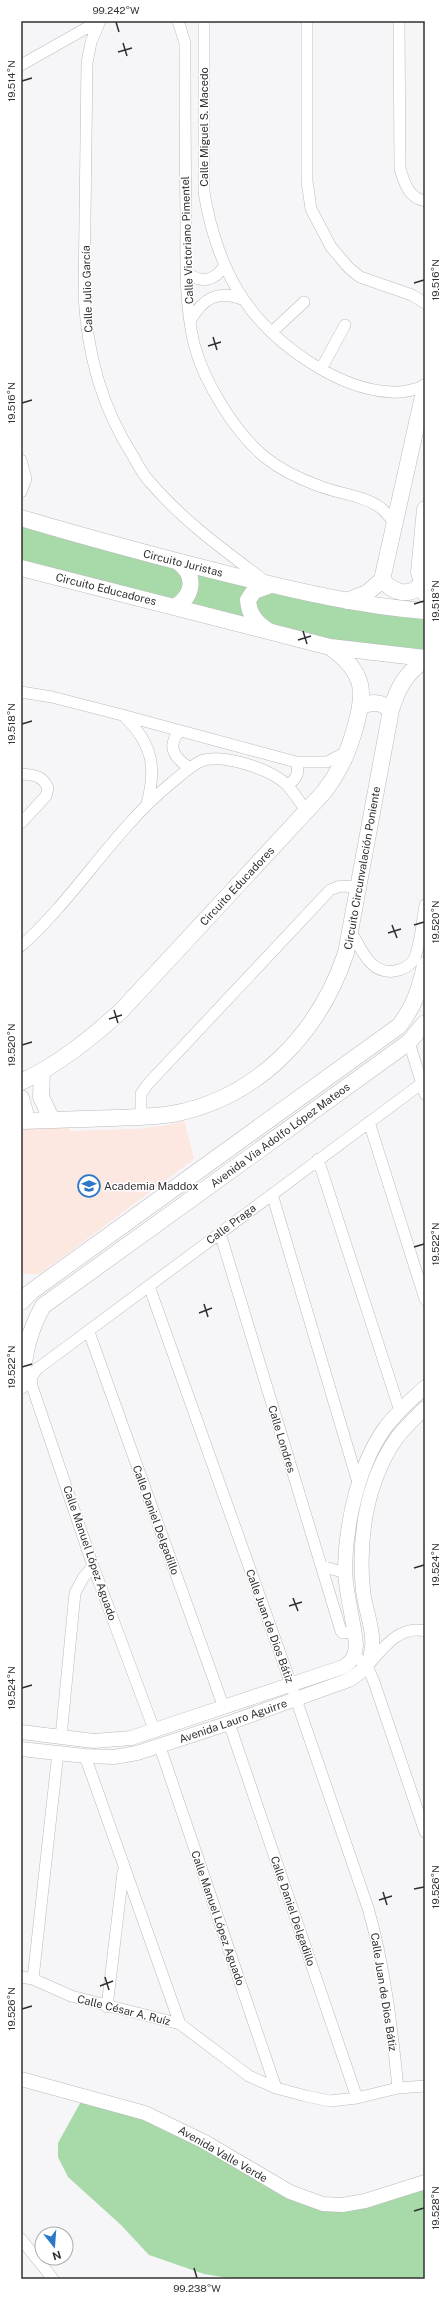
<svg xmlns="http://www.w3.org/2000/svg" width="446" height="2300" font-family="'Public Sans',sans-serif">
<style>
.education{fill:#fce7e1}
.green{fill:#a8d9a9}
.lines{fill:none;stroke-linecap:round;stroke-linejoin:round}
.minor-casing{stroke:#babbbd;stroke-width:12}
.tertiary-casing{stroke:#babbbd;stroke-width:15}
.secondary-casing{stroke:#babbbd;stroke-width:17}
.minor{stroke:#fff;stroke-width:11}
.tertiary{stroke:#fff;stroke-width:14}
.secondary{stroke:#fff;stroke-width:16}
.ticks{fill:none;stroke:#303030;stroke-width:1.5}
.labels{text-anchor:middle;stroke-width:3;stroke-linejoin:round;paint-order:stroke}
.street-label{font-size:11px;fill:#303030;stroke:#fff}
.poi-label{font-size:11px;fill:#303030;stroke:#fff;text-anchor:start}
.neatline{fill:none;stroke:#303030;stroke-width:1.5}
.ticks-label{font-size:10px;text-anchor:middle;fill:#303030}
</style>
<rect width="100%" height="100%" fill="#f6f6f8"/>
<path class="education" d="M184,1120L194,1159L40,1274H21V1126L70,1125V1131L136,1129L169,1125Z"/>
<path class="green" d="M21,523L425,611V658L383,654L21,571Z
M84,2096L145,2113L323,2204L425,2182V2279H234L204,2274L149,2255L121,2225L68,2177L58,2157V2143Z"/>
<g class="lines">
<g class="minor-casing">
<path id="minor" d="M100,21L91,42L87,63L84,295C87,353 102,408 133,456C138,465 143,475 150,482C183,521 224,550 265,581
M178,21L185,43C185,99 185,156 186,212C186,256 184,301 194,344C204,382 235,433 266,458C281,470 300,479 319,486C339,494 363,495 381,508C386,512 391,519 395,524
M204,21V192C210,229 223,270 244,300C274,344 338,390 392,392C404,393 414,390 425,386
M307,21V181L311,209L331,247L349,268L360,277L412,295L425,303
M399,21L400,169C405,184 408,197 425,201
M21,65L99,21
M186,271C200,285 215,281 225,265
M190,321C203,298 218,289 244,300
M272,332L304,302
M321,369L345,325
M21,460L26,479L21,492
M21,692L52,697L122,715L296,762H327L346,752
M124,716C152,743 157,767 147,803
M180,731C166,746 174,758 190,768
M21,774C34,775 42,775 48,788L46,796L21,823
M287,785C297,780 300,772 296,762
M351,931C361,950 372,978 399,970C406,968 412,964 415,957C421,941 422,922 425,905
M21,946C76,897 113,831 170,784C179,777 188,768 199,762C220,752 270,769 286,784C294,792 300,802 306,811
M409,1042L425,1094
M141,1117V1094L147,1085L330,890L340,886L358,887
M369,1122L425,1299
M318,1159L400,1411
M272,1194L359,1486
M220,1233L341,1631L343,1633L354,1632
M149,1286L286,1670L368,1908C385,1967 392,2028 398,2088
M89,1332L224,1708
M28,1380L32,1386L93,1566L155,1732
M32,1386L31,1378L37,1369L425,1081
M321,1566L346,1573
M355,1656L367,1666L374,1682L425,1832
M369,1664C384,1647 400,1625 425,1631
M229,1723L357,2098
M61,1737L75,1593L83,1578L93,1566
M160,1747L276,2088
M85,1756L180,2024
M21,1977L33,1979L71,1996L180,2024L249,2076L276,2088L306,2096L330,2101L357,2098L398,2088L425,2086
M33,1979L58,1752
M107,2007L123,1872
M21,2239L53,2279"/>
</g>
<g class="tertiary-casing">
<path id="tertiary" d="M21,1732L94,1741L131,1738L343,1667C353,1661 355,1656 356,1645C354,1619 345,1593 345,1567C346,1522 359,1464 385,1428C396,1413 411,1400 425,1387
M21,1749L85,1756L114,1757L137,1753L229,1723L349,1680C360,1673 369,1667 371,1653C376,1633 365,1611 363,1590C358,1540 366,1482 396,1439C404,1428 415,1418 425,1408
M21,2079L145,2113L205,2142L290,2192L323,2204L342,2205L365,2201L425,2182"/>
</g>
<g class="secondary-casing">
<path id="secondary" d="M425,509L419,572L425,594
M21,518C92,539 163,558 235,576C298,591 360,606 425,611
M21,568L330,647L425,658
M382,580C393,592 408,598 421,585
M347,601L367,593L382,580L425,387
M176,606C194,595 196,575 178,562
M267,630C255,622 249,614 248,600L254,591L271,585
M360,706C373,702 380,701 391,710
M42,1072L41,1097L52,1120
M21,1082C59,1064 90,1039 121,1011L324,792C328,786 333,780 336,774C348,755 367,702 359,681C353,665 343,657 330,647
M21,1098L25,1112L23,1121
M21,1121C52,1120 84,1119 115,1118C134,1117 154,1117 172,1114C258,1098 319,1033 346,953L391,710C398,687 406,673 425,660
M21,1302L32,1291L399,1026C414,1007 420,988 425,965
M21,1386C25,1353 27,1335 43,1306L409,1042L425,1023"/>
</g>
<use href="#minor" class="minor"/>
<use href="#tertiary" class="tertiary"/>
<use href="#secondary" class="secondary"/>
</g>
<path class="ticks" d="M116,22L119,32M123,43L127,56M118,52L132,48M22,81L32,78M414,283L424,280M213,337L217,350M208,346L221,342M22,403L32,400M414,604L424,601M303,631L307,644M298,640L311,636M22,724L32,721M392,925L397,938M414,925L424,922M388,933L401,929M114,1010L118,1023M109,1019L122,1015M22,1045L32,1042M414,1247L424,1244M204,1304L208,1317M199,1313L212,1308M22,1367L32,1364M414,1568L424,1565M293,1598L298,1611M289,1606L302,1602M22,1688L32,1685M414,1889L424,1887M383,1892L387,1905M379,1900L392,1896M105,1977L109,1990M100,1986L113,1981M22,2009L32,2006M414,2211L424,2208M194,2268L197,2278"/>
<defs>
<g id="school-ring" transform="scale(1.15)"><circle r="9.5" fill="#fff" stroke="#2c77c7" stroke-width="1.5"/><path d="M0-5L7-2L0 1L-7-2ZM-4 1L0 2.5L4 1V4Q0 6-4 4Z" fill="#2c77c7"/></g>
</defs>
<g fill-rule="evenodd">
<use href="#school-ring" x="89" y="1186"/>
</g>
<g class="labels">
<g class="street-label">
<text transform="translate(204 127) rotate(-90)" y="4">Calle Miguel S. Macedo</text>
<text transform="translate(187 240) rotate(-92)" y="4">Calle Victoriano Pimentel</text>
<text transform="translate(87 289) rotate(-92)" y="4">Calle Julio García</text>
<text transform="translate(183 563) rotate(14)" y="4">Circuito Juristas</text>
<text transform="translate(106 589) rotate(14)" y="4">Circuito Educadores</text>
<text transform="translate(362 868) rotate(-80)" y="4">Circuito Circunvalación Poniente</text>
<text transform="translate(237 886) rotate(-47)" y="4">Circuito Educadores</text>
<text transform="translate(280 1135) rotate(-36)" y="4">Avenida Via Adolfo López Mateos</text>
<text transform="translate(231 1224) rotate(-37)" y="4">Calle Praga</text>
<text transform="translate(282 1439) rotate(73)" y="4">Calle Londres</text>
<text transform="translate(156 1520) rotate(70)" y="4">Calle Daniel Delgadillo</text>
<text transform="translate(90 1553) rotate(71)" y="4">Calle Manuel López Aguado</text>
<text transform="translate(270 1626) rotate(70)" y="4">Calle Juan de Dios Bátiz</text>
<text transform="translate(233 1721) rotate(-19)" y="4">Avenida Lauro Aguirre</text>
<text transform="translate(293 1911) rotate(71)" y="4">Calle Daniel Delgadillo</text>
<text transform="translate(218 1918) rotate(71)" y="4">Calle Manuel López Aguado</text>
<text transform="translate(384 1992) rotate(81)" y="4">Calle Juan de Dios Bátiz</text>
<text transform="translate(124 2010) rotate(14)" y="4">Calle César A. Ruíz</text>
<text transform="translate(223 2154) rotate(30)" y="4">Avenida Valle Verde</text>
</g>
<g class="poi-label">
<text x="104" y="1190">Academia Maddox</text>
</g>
</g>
<rect width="446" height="2300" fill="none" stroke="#ffffff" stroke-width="44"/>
<g transform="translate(54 2246) rotate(163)"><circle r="19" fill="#ffffff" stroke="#acacac"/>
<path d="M0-3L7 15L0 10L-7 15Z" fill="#2c77c7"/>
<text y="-6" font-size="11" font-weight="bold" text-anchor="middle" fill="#303030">N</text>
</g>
<rect x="22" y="22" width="402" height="2256" class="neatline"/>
<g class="ticks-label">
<text x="116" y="14">99.242°W</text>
<text transform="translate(11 81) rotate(-90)" y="4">19.514°N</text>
<text transform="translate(435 280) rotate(-90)" y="4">19.516°N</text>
<text transform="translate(11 403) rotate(-90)" y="4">19.516°N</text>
<text transform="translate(435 601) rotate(-90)" y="4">19.518°N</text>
<text transform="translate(11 724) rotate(-90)" y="4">19.518°N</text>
<text transform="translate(435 922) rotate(-90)" y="4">19.520°N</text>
<text transform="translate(11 1045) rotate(-90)" y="4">19.520°N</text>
<text transform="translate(435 1244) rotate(-90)" y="4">19.522°N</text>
<text transform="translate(11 1367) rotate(-90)" y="4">19.522°N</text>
<text transform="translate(435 1565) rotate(-90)" y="4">19.524°N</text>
<text transform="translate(11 1688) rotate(-90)" y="4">19.524°N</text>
<text transform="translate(435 1887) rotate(-90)" y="4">19.526°N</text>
<text transform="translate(11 2009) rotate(-90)" y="4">19.526°N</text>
<text transform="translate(435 2208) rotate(-90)" y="4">19.528°N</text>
<text x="197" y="2292">99.238°W</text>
</g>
</svg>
